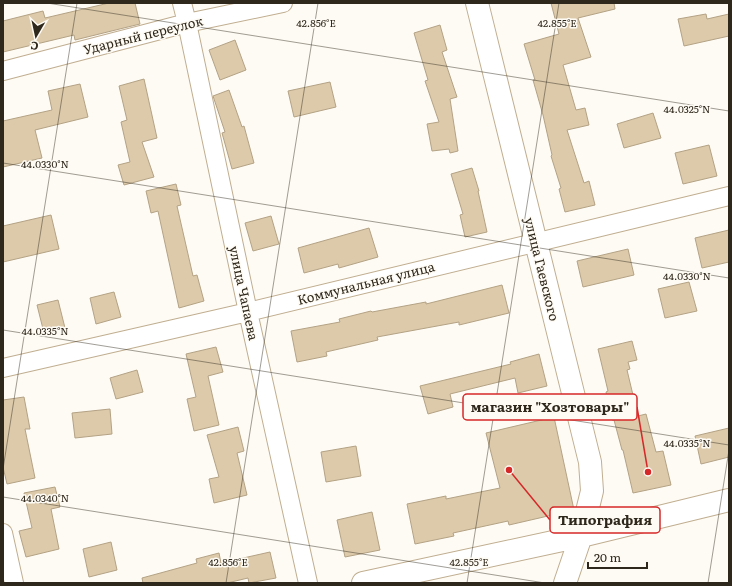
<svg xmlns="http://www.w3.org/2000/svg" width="732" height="586" font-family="Literata,serif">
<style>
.building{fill:#dccaab;stroke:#b4a284}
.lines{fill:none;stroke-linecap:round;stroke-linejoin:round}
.street-casing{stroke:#c0ae90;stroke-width:20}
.secondary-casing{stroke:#c0ae90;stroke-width:24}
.street{stroke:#fff;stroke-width:18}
.secondary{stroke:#fff;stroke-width:22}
.ticks{fill:none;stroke:#2e271b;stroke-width:1;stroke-opacity:0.45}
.labels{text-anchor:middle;stroke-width:3;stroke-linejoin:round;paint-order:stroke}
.street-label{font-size:13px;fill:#2e271b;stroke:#fefbf4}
.ticks-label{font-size:10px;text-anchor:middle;fill:#2e271b;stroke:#fefbf4;stroke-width:3;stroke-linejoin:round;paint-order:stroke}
.leader{fill:none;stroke:#d62828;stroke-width:1.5}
.callout-dot{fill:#d62828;stroke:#fefbf4;stroke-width:1.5}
.callout{fill:#fefbf4;stroke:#d62828;stroke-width:1.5}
.callout-label{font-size:14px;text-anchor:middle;font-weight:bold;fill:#2e271b}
</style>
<rect width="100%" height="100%" fill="#fefbf4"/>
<path class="building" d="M109,3H135L140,24L75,40L74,35L3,52V21L43,11L45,18Z
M551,3H614L615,9L578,18L591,57L563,65L576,110L585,108L589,125L567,130L584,183L589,181L595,205L565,212L559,189L561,188L551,156L552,155L543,115L533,80H535L524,44L559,34Z
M706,14L707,19L729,14V36L684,46L678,19Z
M440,25L447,50L442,52L457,97L450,99L458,151L450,153L449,149L432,151L427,124L439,122L425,81L428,80L414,33Z
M235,40L246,70L220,80L209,50Z
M144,79L157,138L142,142L154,177L124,185L118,165L130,162L121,122L127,120L119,86Z
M330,82L336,107L294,117L288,91Z
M80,84L88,117L35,130L42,158L3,167V121L52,110L48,91Z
M229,90L242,127L244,126L254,163L232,169L222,133L225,132L213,96Z
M653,113L661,138L624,148L617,124Z
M709,145L717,176L683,184L675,153Z
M472,168L479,191H478L487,232L465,237L460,215L463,214L451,174Z
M176,184L181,205L177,206L193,276L197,275L204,301L179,308L158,211L151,213L146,191Z
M51,215L59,249L3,262V226Z
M271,216L279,244L253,251L245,223Z
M369,228L378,257L339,268L338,264L304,273L298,248Z
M729,230V262L702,268L695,238Z
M628,249L634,275L583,287L577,261Z
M689,282L697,311L665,318L658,289Z
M502,285L509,313L459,325V322L377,337L378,340L326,352L327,356L297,362L291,331L340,322L339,319L371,311L372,312L426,302V304Z
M114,292L121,317L96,324L90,298Z
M58,300L65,328L44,333L37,305Z
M632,341L637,360L628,362L630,369L627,370L638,416L646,414L656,452L663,451L671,485L633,493L623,450H622L614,420H612L606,392L608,391L598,349Z
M216,347L223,372L208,376L219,425L194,431L187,399L196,397L186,354Z
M539,354L547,386L518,393L515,378L450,394L453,407L428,414L420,386L511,364L510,362Z
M137,370L143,392L116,399L110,378Z
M24,397L30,429H25L35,478L7,484L3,467V400Z
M110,409L112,434L75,438L72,413Z
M554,417L574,510L509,525L508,521L453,533L454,536L415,544L407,504L446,496V499L500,488L486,433Z
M238,427L244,451L237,453L247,495L214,503L209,479L219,477L207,435Z
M729,428V457L701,464L695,436Z
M356,446L361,476L326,482L321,452Z
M55,487L60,507L51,509L59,549L26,557L19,531L32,528L24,493Z
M372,512L380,550L345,557L337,520Z
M111,542L117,570L89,577L83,549Z
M270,552L276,578L249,583L248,578L227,583H143L142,578L197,563L196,559L219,553L221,563Z"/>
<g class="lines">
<g class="street-casing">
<path id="street" d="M182,3L187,23L248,312L308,583
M3,71L187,23L283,3
M3,368L248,312L729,196
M3,533L14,583"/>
</g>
<g class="secondary-casing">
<path id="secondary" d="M477,3L590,462L592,491L581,536L565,583
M363,583L581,536L729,500"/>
</g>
<use href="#street" class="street"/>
<use href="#secondary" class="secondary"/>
</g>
<path class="ticks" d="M47,3L729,111M3,163L729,278M3,330L729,445M3,469L77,3M3,497L545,583M226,583L318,3M467,583L559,3M708,583L729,450"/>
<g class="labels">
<g class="street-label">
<text transform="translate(143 35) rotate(-14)" y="5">Ударный переулок</text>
<text transform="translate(542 269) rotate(76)" y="5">улица Гаевского</text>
<text transform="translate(366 283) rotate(-14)" y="5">Коммунальная улица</text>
<text transform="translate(244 293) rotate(78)" y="5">улица Чапаева</text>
</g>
</g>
<g class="ticks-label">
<text x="316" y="27">42.856°E</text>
<text x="557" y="27">42.855°E</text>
<text x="687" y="113">44.0325°N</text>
<text x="45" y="168">44.0330°N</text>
<text x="687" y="280">44.0330°N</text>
<text x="45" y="335">44.0335°N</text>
<text x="687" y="447">44.0335°N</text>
<text x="45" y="502">44.0340°N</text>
<text x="228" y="566">42.856°E</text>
<text x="469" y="566">42.855°E</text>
</g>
<path class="leader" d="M648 472L637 407M509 470L550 520"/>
<g class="callout-dot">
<circle cx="648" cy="472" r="4"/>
<circle cx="509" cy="470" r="4"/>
</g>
<g class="callout">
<rect x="463" y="394" width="174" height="26" rx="4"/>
<rect x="550" y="507" width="110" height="26" rx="4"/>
</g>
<g class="callout-label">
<text x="550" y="412">магазин "Хозтовары"</text>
<text x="605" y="525">Типография</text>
</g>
<rect width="732" height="586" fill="none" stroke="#2e271b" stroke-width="8"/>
<g transform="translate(36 36) rotate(189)" stroke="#fefbf4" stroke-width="3" paint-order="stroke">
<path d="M0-3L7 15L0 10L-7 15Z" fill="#2e271b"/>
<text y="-6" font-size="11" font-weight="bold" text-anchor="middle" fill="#2e271b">С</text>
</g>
<path d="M588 562v6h59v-6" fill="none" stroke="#2e271b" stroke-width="2"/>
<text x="594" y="562" font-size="12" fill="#2e271b" stroke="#fefbf4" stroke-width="3" paint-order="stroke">20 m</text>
</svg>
